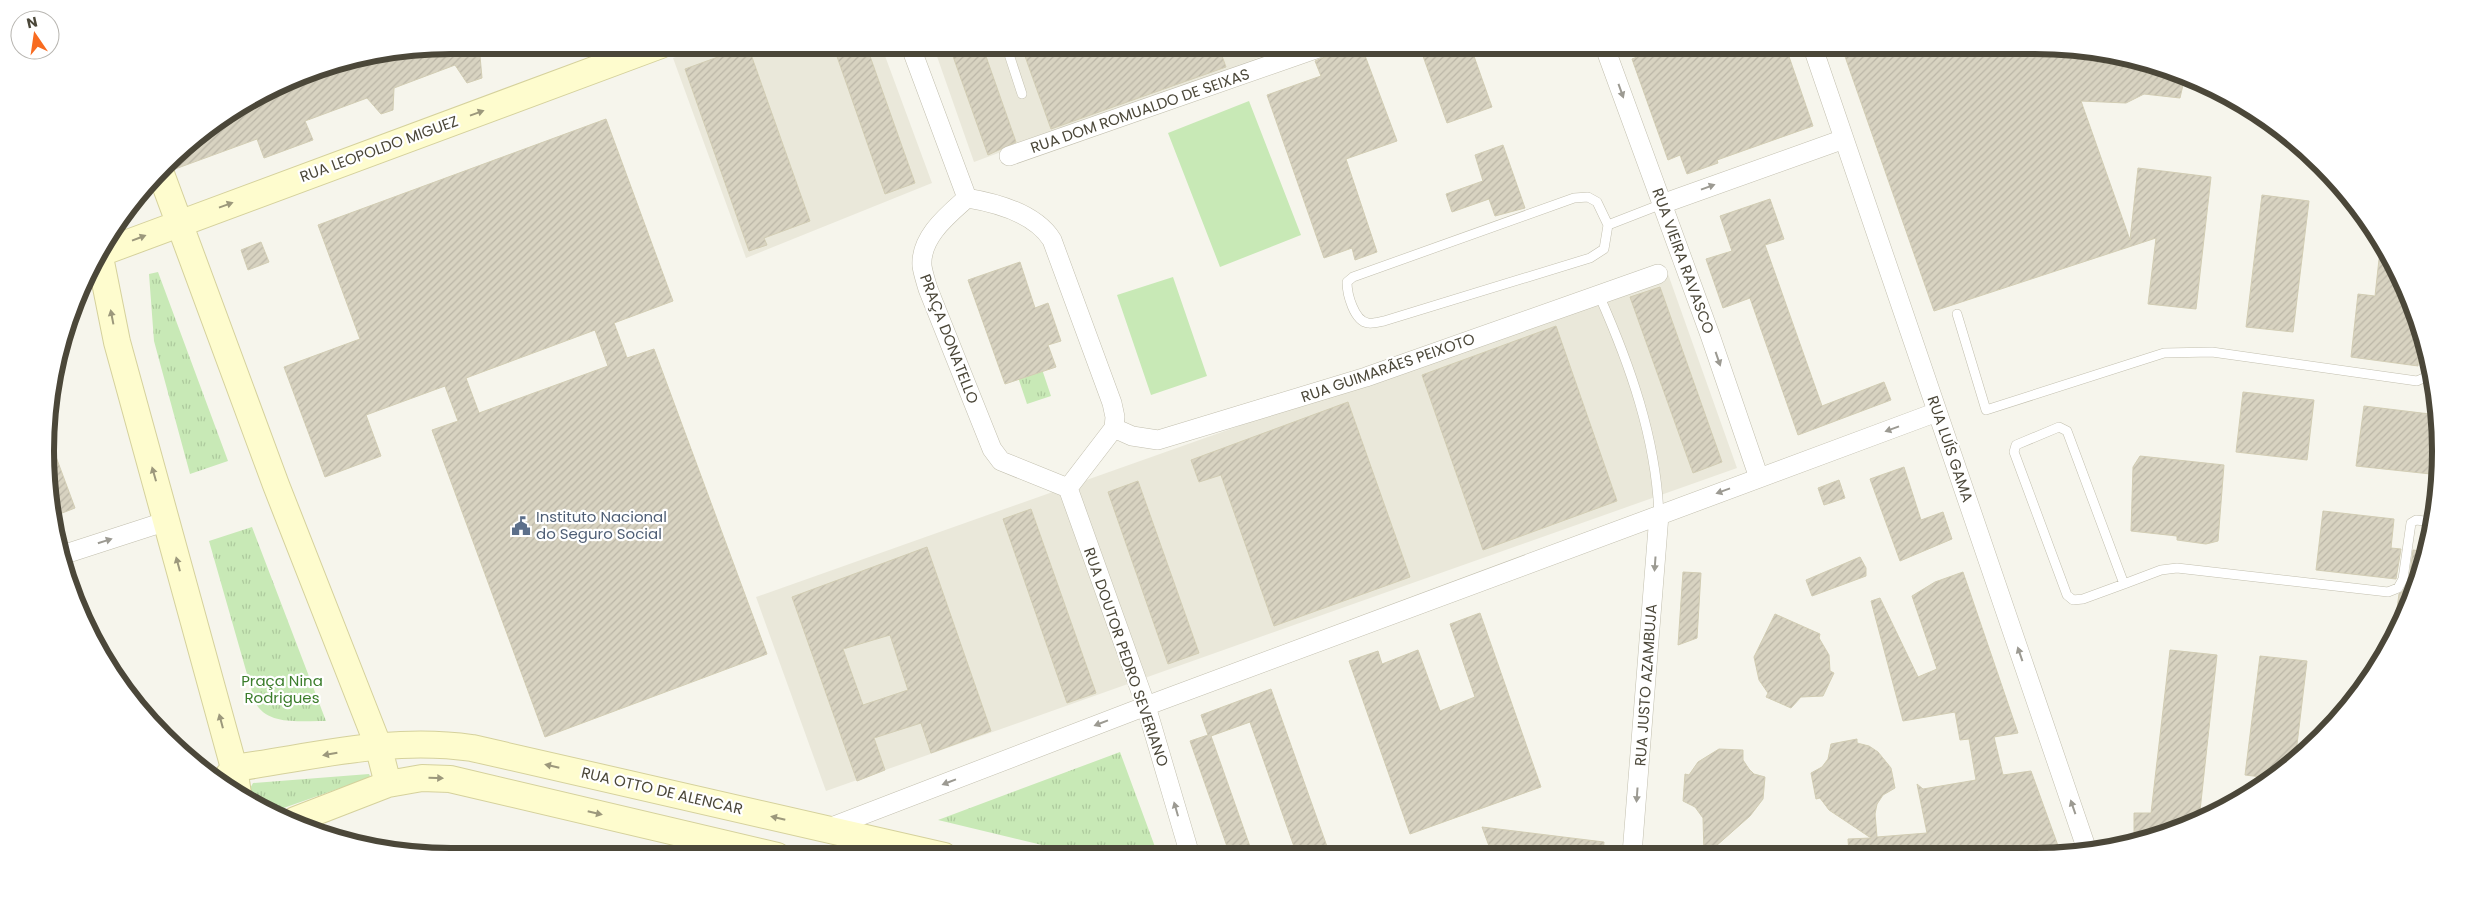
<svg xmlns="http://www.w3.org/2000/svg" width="2486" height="902" font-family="Poppins,sans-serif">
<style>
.residential{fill:#eae8da}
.grass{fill:url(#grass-tufts)}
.pitch{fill:#c8e9b6}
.building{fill:url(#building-hatch);stroke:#d2cdb4;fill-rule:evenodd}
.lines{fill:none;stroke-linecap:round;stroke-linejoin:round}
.lane-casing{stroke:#c2bfae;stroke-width:10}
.street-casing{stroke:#c2bfae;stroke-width:20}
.secondary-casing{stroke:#d5d19c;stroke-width:28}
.lane{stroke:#fff;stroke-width:9}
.street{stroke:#fff;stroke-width:19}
.secondary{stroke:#fefcce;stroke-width:26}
.oneway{fill:#9c9a92}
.oneway2{fill:#9c987c}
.labels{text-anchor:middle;stroke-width:4.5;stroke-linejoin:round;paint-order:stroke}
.street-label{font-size:15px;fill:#4b4739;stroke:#fff}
.service-label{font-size:15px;fill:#4e5e75;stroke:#fff;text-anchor:start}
.park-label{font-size:15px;fill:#3b7d2b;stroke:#fff}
.rim{fill:none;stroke:#4b4739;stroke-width:6}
</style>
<defs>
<pattern id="grass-tufts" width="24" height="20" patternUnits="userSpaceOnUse" patternTransform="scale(1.25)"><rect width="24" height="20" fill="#c8e9b6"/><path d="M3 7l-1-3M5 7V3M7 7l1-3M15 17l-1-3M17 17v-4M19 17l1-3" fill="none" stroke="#adc99d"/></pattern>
<pattern id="building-hatch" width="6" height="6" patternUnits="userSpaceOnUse" patternTransform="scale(1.25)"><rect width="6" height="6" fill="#d8d3c1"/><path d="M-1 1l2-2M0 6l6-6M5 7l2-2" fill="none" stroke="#bbb6a7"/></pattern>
</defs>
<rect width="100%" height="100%" fill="#f6f5ec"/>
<path class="residential" d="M708,45H881L932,183L746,258L673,58Z
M933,45H1293L974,162Z
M1668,274L1737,468L826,791L756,597Z"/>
<path class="grass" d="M158,272L228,461L190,474L154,341L149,274Z
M1012,280L1051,396L1027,404L988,288Z
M252,527L326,721C302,720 268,727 255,702L209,541Z
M1120,752L1158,855L1088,856L938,820Z
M369,774L370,776L366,779L275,811L249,799L247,794L253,783Z"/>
<path class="pitch" d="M1249,101L1301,235L1220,267L1168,133Z
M1173,277L1207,376L1151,395L1117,295Z"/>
<path class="building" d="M451,45H479L482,78L467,83L455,65L394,88L393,110L381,114L367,98L305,121L313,140L264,158L257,139L175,169L170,160L199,140L198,137L296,76L372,53Z
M833,45H866L915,183L885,194Z
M949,45H982L1016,142L988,155Z
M1021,45H1218L1226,67L1051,129Z
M1354,45H1361L1397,141L1346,159L1377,252L1355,260L1352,248L1324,258L1267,95L1321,76L1315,61Z
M1419,45H1470L1492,107L1447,123Z
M1640,45H1785L1813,126L1717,160L1718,163L1687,174L1680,155L1668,160L1632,59L1644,54Z
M1841,45H2035L2140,59L2185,76L2180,98L2144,94L2126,103L2081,101L2130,240L2138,168L2211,177L2196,309L2148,304L2156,238L1934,311Z
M748,46L810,221L764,238L767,245L749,251L685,69Z
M606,119L673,301L614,323L627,358L654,349L767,654L545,737L432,430L458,421L445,386L366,415L381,456L325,477L284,367L360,339L318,225ZM595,330L608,366L479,413L466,378Z
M1503,145L1525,208L1495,216L1489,199L1452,212L1446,194L1483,181L1475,155Z
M2262,195L2309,201L2293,332L2246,327Z
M1770,199L1784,239L1765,245L1822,406L1884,382L1891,400L1798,435L1750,298L1723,308L1706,259L1732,251L1720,216Z
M2381,241L2419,320L2422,331L2418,366L2351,357L2358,294L2375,296Z
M261,242L269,262L248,270L241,250Z
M1020,262L1035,308L1048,303L1061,341L1048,345L1056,367L1005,384L968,280Z
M1660,287L1722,462L1693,473L1630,297Z
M1556,326L1617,501L1483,550L1422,375Z
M2243,392L2314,400L2307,460L2236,452Z
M1348,402L1410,577L1274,626L1221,475L1199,482L1191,460Z
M2364,406L2438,415L2440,475L2356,466Z
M49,438L75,508L52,517L46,478Z
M2140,456L2224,465L2218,541L2206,544L2177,540V536L2131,531L2133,467Z
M1904,467L1921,520L1943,512L1952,539L1900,561L1870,479Z
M1839,480L1845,498L1824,505L1818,488Z
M1138,481L1199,653L1168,664L1108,492Z
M1031,509L1096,693L1067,703L1003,519Z
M2323,511L2394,519L2391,548L2401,549L2396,579L2316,570Z
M927,547L991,731L931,753L921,723L874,738L885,770L857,781L792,597ZM890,635L908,690L863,705L843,649Z
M2413,550L2428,552L2427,556L2402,617L2396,616L2399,594L2403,591L2409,580Z
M1860,557L1866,568V576L1812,596L1806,580Z
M1683,572L1701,573L1697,638L1678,645Z
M1963,572L2018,733L1994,737L2003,775L2031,771L2061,854H1849L1848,839L1871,838L1829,810L1820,798L1816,799L1811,773L1822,767L1828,759L1831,744L1857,739V743L1869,746L1878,752L1891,768L1895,788L1883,795L1877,804L1875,814L1877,837L1927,833L1917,784L1923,789L1976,780L1969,739L1960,740L1955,712L1903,721L1871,601L1880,598L1918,677L1937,669L1912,596L1935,582Z
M1480,613L1541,787L1410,834L1349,661L1378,651L1382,664L1418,650L1440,711L1475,697L1450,624Z
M1775,614L1820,634L1819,638L1829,655L1830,671L1834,673L1823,696L1801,697L1791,708L1766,697L1768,693L1759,680L1754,657Z
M2170,650L2217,655L2199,820L2134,840V813H2151Z
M2260,656L2307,661L2295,761L2270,778L2245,775Z
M1271,689L1330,855H1297L1250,722L1211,736L1253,855H1230L1190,741L1208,735L1201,715Z
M1719,749L1743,750V760L1749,769L1754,774L1765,777L1763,799L1750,816L1707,854H1704L1703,818L1695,807L1683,801L1685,774L1689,775L1698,762Z
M1482,827L1604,842L1603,855H1554L1489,846Z"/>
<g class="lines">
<g class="lane-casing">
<path id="lane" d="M1006,45L1022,94
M1608,225L1604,249L1590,258L1384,321C1379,322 1372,324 1368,323C1354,321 1347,294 1347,282L1353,277L1574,198L1588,197L1597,202L1608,225L1662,204
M1599,295C1630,365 1656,438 1659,515
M1957,314L1986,410L2164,353L2212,352L2417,381L2432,374
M2124,584L2083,599L2073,600L2067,595L2014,452L2016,445L2059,427L2067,431L2124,584L2161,570L2177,568L2388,592L2398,588L2403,579L2411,523L2416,520L2433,522"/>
</g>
<g class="street-casing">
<path id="street" d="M910,45L967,198
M1604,45L1710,335L1759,478
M1812,45L2088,853
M1009,156L1327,45
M967,198C997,203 1035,213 1052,240L1112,403L1115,417L1114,428L1068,488L1001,461L992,449L928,289C926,282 923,273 922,266C920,237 948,215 967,198Z
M1662,204L1844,139
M1114,428L1132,436L1158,440L1366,377L1658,274
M1068,488L1146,706L1190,855
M59,556L167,521
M826,829L1146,706L1937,412
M1632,854L1659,515"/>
</g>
<g class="secondary-casing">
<path id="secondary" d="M160,171L276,485L378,745L388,784
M99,252L117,342L234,768L238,794
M98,254L661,45
M221,785L234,768C314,757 390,736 472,748L944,856
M295,820L388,784L422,778L450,779L777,856"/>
</g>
<use href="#lane" class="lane"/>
<use href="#street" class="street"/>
<use href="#secondary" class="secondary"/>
</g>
<defs><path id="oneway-solid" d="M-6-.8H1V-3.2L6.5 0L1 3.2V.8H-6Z" transform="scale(1.25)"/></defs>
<g class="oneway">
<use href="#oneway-solid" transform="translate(1621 91) rotate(70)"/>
<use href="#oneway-solid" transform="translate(1708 187) rotate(-20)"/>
<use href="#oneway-solid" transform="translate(1718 359) rotate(71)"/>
<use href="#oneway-solid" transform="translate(1892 429) rotate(160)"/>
<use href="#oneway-solid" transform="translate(1723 491) rotate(160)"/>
<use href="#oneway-solid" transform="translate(105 541) rotate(-18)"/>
<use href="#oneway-solid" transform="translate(1655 564) rotate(94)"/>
<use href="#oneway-solid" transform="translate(2020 654) rotate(-109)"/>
<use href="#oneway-solid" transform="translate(1101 723) rotate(159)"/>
<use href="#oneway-solid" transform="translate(949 782) rotate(159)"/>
<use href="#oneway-solid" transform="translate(1637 795) rotate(94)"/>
<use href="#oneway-solid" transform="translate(2073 807) rotate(-109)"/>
<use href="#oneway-solid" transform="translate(1176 809) rotate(-106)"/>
</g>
<g class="oneway2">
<use href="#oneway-solid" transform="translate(477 113) rotate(-20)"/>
<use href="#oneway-solid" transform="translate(226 205) rotate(-20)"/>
<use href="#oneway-solid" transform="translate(139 238) rotate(-21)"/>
<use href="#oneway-solid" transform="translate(112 317) rotate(-101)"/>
<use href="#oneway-solid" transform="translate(154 474) rotate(-106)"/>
<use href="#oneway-solid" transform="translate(178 564) rotate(-105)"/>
<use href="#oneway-solid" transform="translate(221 721) rotate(-105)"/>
<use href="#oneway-solid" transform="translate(330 754) rotate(170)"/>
<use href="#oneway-solid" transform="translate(552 766) rotate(-167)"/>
<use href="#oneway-solid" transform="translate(436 778) rotate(2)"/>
<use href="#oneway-solid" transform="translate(595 813) rotate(13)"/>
<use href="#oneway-solid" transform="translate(778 818) rotate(-167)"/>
</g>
<defs>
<g id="civic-bare" transform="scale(1.5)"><path d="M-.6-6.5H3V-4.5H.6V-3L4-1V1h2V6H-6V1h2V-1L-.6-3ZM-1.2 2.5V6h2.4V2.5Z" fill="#5c6f8a" stroke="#fff" stroke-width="2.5" paint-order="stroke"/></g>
</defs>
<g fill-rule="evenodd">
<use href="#civic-bare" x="521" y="526"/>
</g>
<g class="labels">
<g class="street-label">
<text transform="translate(1140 111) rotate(-19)" y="5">RUA DOM ROMUALDO DE SEIXAS</text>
<text transform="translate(379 149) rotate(-20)" y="5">RUA LEOPOLDO MIGUEZ</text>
<text transform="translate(1683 261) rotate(70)" y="5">RUA VIEIRA RAVASCO</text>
<text transform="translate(949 339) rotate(69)" y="5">PRAÇA DONATELLO</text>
<text transform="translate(1388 368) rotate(-19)" y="5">RUA GUIMARÃES PEIXOTO</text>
<text transform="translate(1950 449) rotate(71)" y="5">RUA LUÍS GAMA</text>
<text transform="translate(1126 657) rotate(71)" y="5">RUA DOUTOR PEDRO SEVERIANO</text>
<text transform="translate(1646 685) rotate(-86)" y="5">RUA JUSTO AZAMBUJA</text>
<text transform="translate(662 791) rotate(13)" y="5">RUA OTTO DE ALENCAR</text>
</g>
<g class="service-label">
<text x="536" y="522">Instituto Nacional<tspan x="536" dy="17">do Seguro Social</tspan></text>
</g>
<g class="park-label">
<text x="282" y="686">Praça Nina<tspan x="282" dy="17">Rodrigues</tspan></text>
</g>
</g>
<path d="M0 0H2486V902H0ZM451 54H2035A397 397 0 0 1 2432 451V451A397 397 0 0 1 2035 848H451A397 397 0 0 1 54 451V451A397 397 0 0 1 451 54Z" fill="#fff" fill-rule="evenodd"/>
<path class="rim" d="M451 54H2035A397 397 0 0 1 2432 451V451A397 397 0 0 1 2035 848H451A397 397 0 0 1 54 451V451A397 397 0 0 1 451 54Z"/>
<g transform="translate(35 35) rotate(347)"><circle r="24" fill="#ffffff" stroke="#b7b5b0"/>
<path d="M0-4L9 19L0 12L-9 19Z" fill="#f86b20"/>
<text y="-8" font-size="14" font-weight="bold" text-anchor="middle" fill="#4b4739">N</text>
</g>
</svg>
